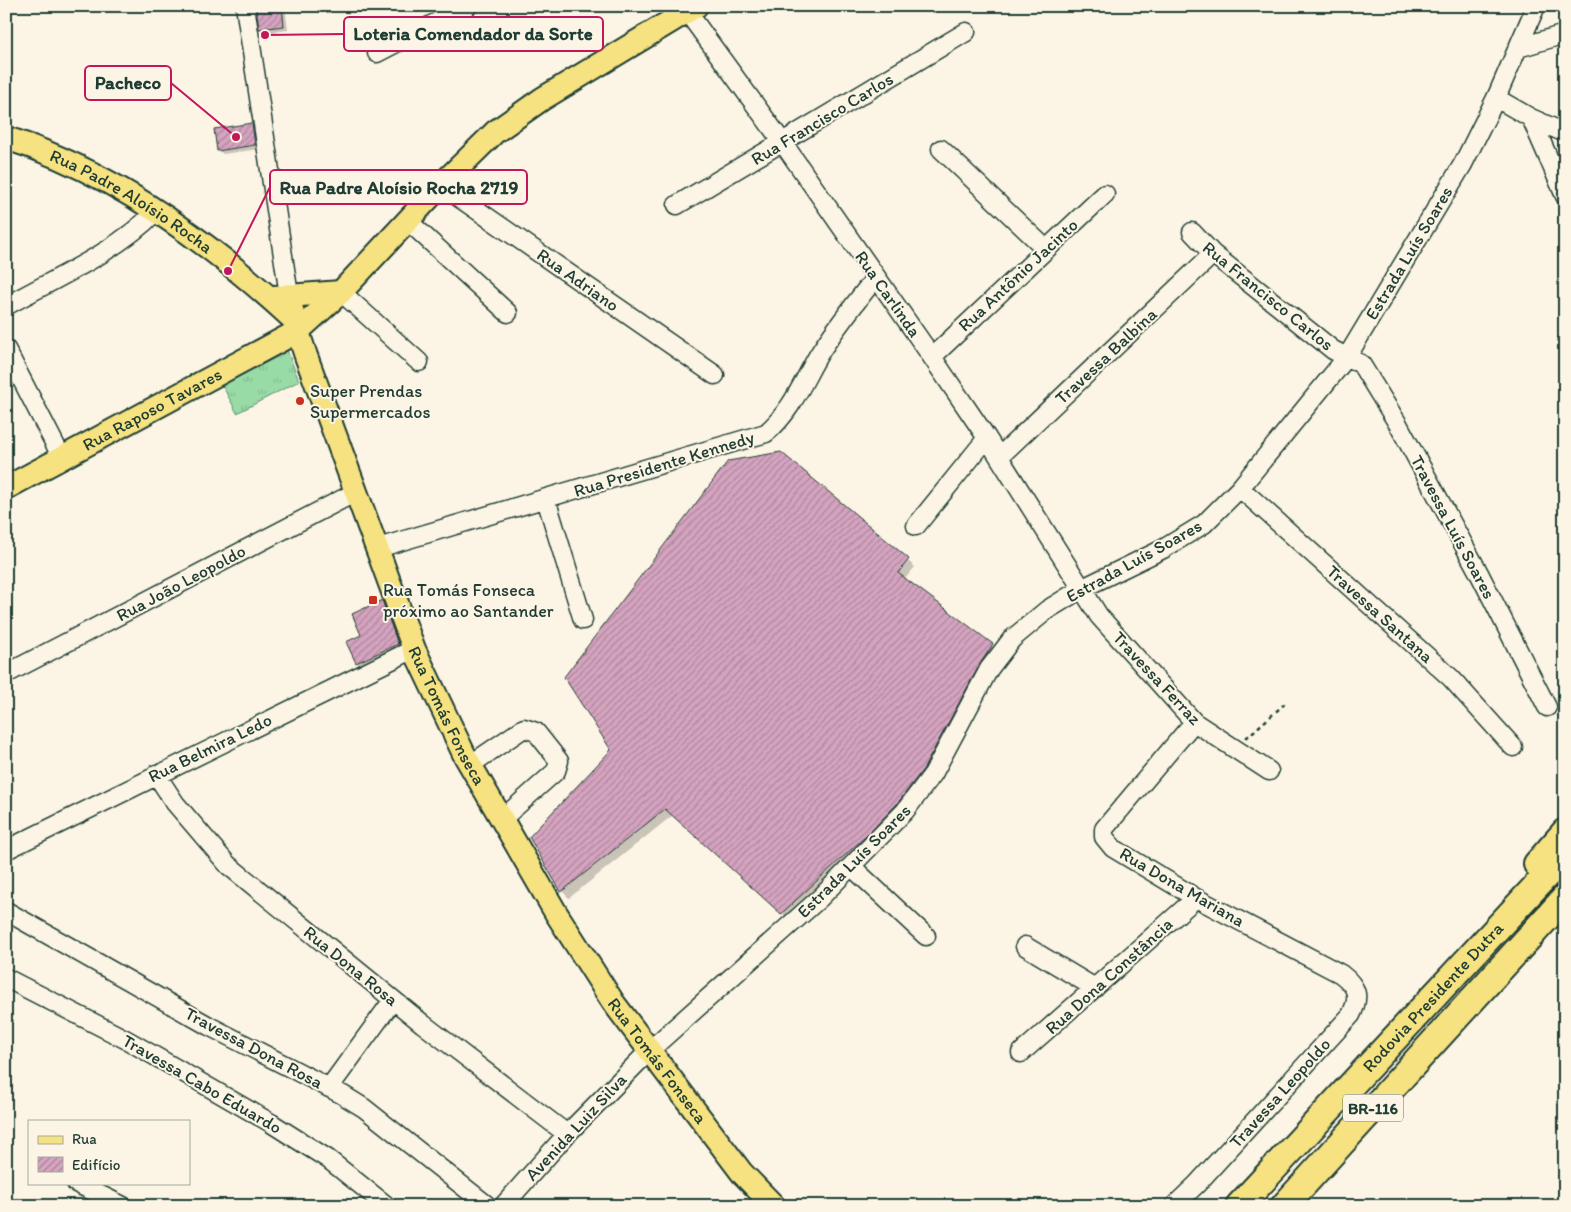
<svg xmlns="http://www.w3.org/2000/svg" width="1571" height="1212" font-family="Itim,sans-serif">
<style>
.grass{fill:url(#grass-tufts);stroke:#5c8c6e}
.shadow{fill:#0003}
.building{fill:url(#building-hatch);stroke:#1f3d34}
.lines{fill:none;stroke-linecap:round;stroke-linejoin:round}
.minor-casing{stroke:#1f3d34;stroke-width:21}
.major-casing{stroke:#1f3d34;stroke-width:26}
.highway-casing{stroke:#1f3d34;stroke-width:30}
.path{stroke:#1f3d34;stroke-width:2.5;stroke-dasharray:4 4;stroke-linecap:butt}
.minor{stroke:#fcf5e5;stroke-width:18}
.major{stroke:#f7e281;stroke-width:22}
.highway{stroke:#f7e281;stroke-width:26}
.poi-dot{fill:#c8321e;stroke:#fcf5e5;stroke-width:2}
.labels{text-anchor:middle;stroke-width:4;stroke-linejoin:round;paint-order:stroke}
.shield{fill:#fcf5e5;stroke:#617469;stroke-width:1}
.shield-label{font-size:16px;font-weight:bold;fill:#1f3d34}
.street-label{font-size:18px;fill:#1f3d34;stroke:#fcf5e5}
.poi-label{font-size:18px;fill:#1f3d34;stroke:#fcf5e5;text-anchor:start}
.leader{fill:none;stroke:#c2185b;stroke-width:2}
.callout-dot{fill:#c2185b;stroke:#fcf5e5;stroke-width:2}
.callout{fill:#fcf5e5;stroke:#c2185b;stroke-width:2}
.callout-label{font-size:19px;text-anchor:middle;font-weight:bold;fill:#1f3d34}
</style>
<defs>
<pattern id="grass-tufts" width="24" height="20" patternUnits="userSpaceOnUse" patternTransform="scale(1.25)"><rect width="24" height="20" fill="#98dba7"/><path d="M3 7l-1-3M5 7V3M7 7l1-3M15 17l-1-3M17 17v-4M19 17l1-3" fill="none" stroke="#83bd90"/></pattern>
<pattern id="building-hatch" width="6" height="6" patternUnits="userSpaceOnUse" patternTransform="scale(1.25)"><rect width="6" height="6" fill="#d5a3bf"/><path d="M-1 1l2-2M0 6l6-6M5 7l2-2" fill="none" stroke="#ac869c"/></pattern>
</defs>
<rect width="100%" height="100%" fill="#fcf5e5"/>
<filter id="ink" filterUnits="userSpaceOnUse"><feTurbulence type="fractalNoise" baseFrequency=".02" numOctaves="2"/><feDisplacementMap in="SourceGraphic" scale="10" xChannelSelector="R" yChannelSelector="G"/><feConvolveMatrix kernelMatrix="1 2 1 2 8 2 1 2 1" color-interpolation-filters="sRGB"/></filter>
<g filter="url(#ink)">
<path class="grass" d="M287,350L299,381L237,413L221,383Z"/>
<path class="shadow" d="M257,6H285L288,30L265,33L260,29Z
M252,125L256,129L259,149L223,154L218,150Z
M780,453L915,567L904,580L999,652L930,775L788,919L673,815L569,898L562,891L531,837L613,750Z
M382,602L388,608L404,650L363,669L357,662L363,635Z"/>
<path class="building" d="M256,6H282L284,26L259,29Z
M252,123L255,145L217,151L214,129Z
M781,452L909,559L898,573L993,644L980,664L924,768L897,804L868,834L781,914L665,809L561,892L529,837L611,750L564,677L728,461Z
M382,600L398,644L356,663L346,642L361,635L352,614Z"/>
<g class="lines">
<g class="minor-casing">
<path id="minor" d="M245,6L289,295
M683,6L783,143L932,357L987,438L1099,616L1194,722L1269,771
M1518,48L1565,34
M377,53L468,6
M1496,98L1531,118L1565,133
M1531,118L1565,196
M941,149L1046,249
M441,185L715,375
M677,205L966,32
M408,221L508,313
M1192,232L1213,254L1333,350L1361,364L1398,424L1479,573L1547,707
M341,292L419,362
M6,306C54,279 118,251 155,212
M6,349L62,458
M932,357L1105,194
M999,457L1213,254
M1240,488L1451,678L1513,747
M546,499L583,620
M916,526L987,438
M378,548L766,433C792,411 802,383 819,354C836,327 856,302 876,277
M6,674L356,492
M470,765L524,728L536,732L559,761L556,771L502,819
M156,774L175,803L228,865L423,1024L567,1134
M6,850L414,649
M852,867L926,936
M6,911L209,1026L343,1095L364,1108L488,1206
M1025,946L1095,988
M6,978L127,1040L271,1123L328,1159L387,1206
M1021,1053L1196,898
M329,1088L393,1000
M76,1183L123,1206
M503,1206L567,1134L650,1050L820,898L905,811L933,774L989,669L1012,639L1047,610L1081,589L1163,549L1204,524L1240,488L1347,357L1463,164L1496,98L1536,6
M1174,1206L1197,1184L1351,1015C1360,997 1358,987 1341,974L1196,898L1113,848L1104,837V829L1194,722"/>
</g>
<g class="major-casing">
<g id="major">
<path id="s1" d="M6,138C112,171 213,245 294,320"/>
<path id="s2" d="M289,295L294,320L306,356L414,649L464,754L556,913L613,1002L742,1173L774,1206"/>
<path d="M274,297L341,292"/>
<path id="s3" d="M6,488L298,331L341,292L441,185L495,132L542,99L696,6"/>
</g>
</g>
<g class="highway-casing">
<g id="highway">
<path d="M1537,864L1565,832"/>
<path id="s4" d="M1239,1206L1565,855"/>
<path d="M1284,1206L1565,898"/>
</g>
</g>
<path class="path" d="M1246,738L1288,701"/>
<use href="#minor" class="minor"/>
<use href="#major" class="major"/>
<use href="#highway" class="highway"/>
</g>
</g>
<g class="poi-dot">
<circle cx="300" cy="401" r="5"/>
<rect x="368" y="595" width="10" height="10" rx="2.5"/>
</g>
<g class="labels">
<rect class="shield" x="1343" y="1094.5" width="60" height="27" rx="4"/>
<g class="shield-label">
<text x="1373" y="1114">BR-116</text>
</g>
<g class="street-label">
<text transform="translate(822 119) rotate(-31)" y="6">Rua Francisco Carlos</text>
<text dy="6" stroke="none"><textPath href="#s1" startOffset="141">Rua Padre Aloísio Rocha</textPath></text>
<text transform="translate(1409 253) rotate(-59)" y="6">Estrada Luís Soares</text>
<text transform="translate(1018 275) rotate(-43)" y="6">Rua Antônio Jacinto</text>
<text transform="translate(578 280) rotate(35)" y="6">Rua Adriano</text>
<text transform="translate(888 294) rotate(55)" y="6">Rua Carlinda</text>
<text transform="translate(1268 296) rotate(39)" y="6">Rua Francisco Carlos</text>
<text transform="translate(1106 356) rotate(-43)" y="6">Travessa Balbina</text>
<text dy="6" stroke="none"><textPath href="#s3" startOffset="166">Rua Raposo Tavares</textPath></text>
<text transform="translate(664 464) rotate(-17)" y="6">Rua Presidente Kennedy</text>
<text transform="translate(1453 527) rotate(62)" y="6">Travessa Luís Soares</text>
<text transform="translate(1134 561) rotate(-29)" y="6">Estrada Luís Soares</text>
<text transform="translate(181 583) rotate(-28)" y="6">Rua João Leopoldo</text>
<text transform="translate(1380 614) rotate(42)" y="6">Travessa Santana</text>
<text transform="translate(1157 678) rotate(47)" y="6">Travessa Ferraz</text>
<text dy="6" stroke="none"><textPath href="#s2" startOffset="450">Rua Tomás Fonseca</textPath></text>
<text transform="translate(210 748) rotate(-26)" y="6">Rua Belmira Ledo</text>
<text transform="translate(854 861) rotate(-45)" y="6">Estrada Luís Soares</text>
<text transform="translate(1182 887) rotate(30)" y="6">Rua Dona Mariana</text>
<text transform="translate(351 966) rotate(39)" y="6">Rua Dona Rosa</text>
<text transform="translate(1109 976) rotate(-42)" y="6">Rua Dona Constância</text>
<text dy="6" stroke="none"><textPath href="#s4" startOffset="285">Rodovia Presidente Dutra</textPath></text>
<text transform="translate(254 1048) rotate(28)" y="6">Travessa Dona Rosa</text>
<text dy="6" stroke="none"><textPath href="#s2" startOffset="855">Rua Tomás Fonseca</textPath></text>
<text transform="translate(202 1084) rotate(30)" y="6">Travessa Cabo Eduardo</text>
<text transform="translate(1280 1093) rotate(-48)" y="6">Travessa Leopoldo</text>
<text transform="translate(576 1127) rotate(-47)" y="6">Avenida Luiz Silva</text>
</g>
<g class="poi-label">
<text x="310" y="397">Super Prendas<tspan x="310" dy="21">Supermercados</tspan></text>
<text x="383" y="596">Rua Tomás Fonseca<tspan x="383" dy="21">próximo ao Santander</tspan></text>
</g>
</g>
<path class="leader" d="M265 35L344 34M236 137L171 83M228 271L270 187"/>
<g class="callout-dot">
<circle cx="265" cy="35" r="5"/>
<circle cx="236" cy="137" r="5"/>
<circle cx="228" cy="271" r="5"/>
</g>
<g class="callout">
<rect x="344" y="17" width="259" height="34" rx="5"/>
<rect x="85" y="66" width="86" height="34" rx="5"/>
<rect x="270" y="170" width="257" height="34" rx="5"/>
</g>
<g class="callout-label">
<text x="473" y="40">Loteria Comendador da Sorte</text>
<text x="128" y="89">Pacheco</text>
<text x="399" y="194">Rua Padre Aloísio Rocha 2719</text>
</g>
<rect width="1571" height="1212" fill="none" stroke="#fcf5e5" stroke-width="25"/>
<rect x="12" y="12" width="1546" height="1187" fill="none" stroke="#1f3d34" stroke-width="2" filter="url(#ink)"/>
<rect x="28" y="1120" width="162" height="65" fill="#fcf5e5" stroke="#a4ab9e"/>
<rect x="38" y="1136" width="25" height="8" fill="#f7e281" stroke="#a4ab9e"/>
<text x="72" y="1144" font-size="15" fill="#1f3d34">Rua</text>
<rect x="38" y="1157" width="25" height="15" fill="url(#building-hatch)" stroke="#a4ab9e"/>
<text x="72" y="1170" font-size="15" fill="#1f3d34">Edifício</text>
</svg>
